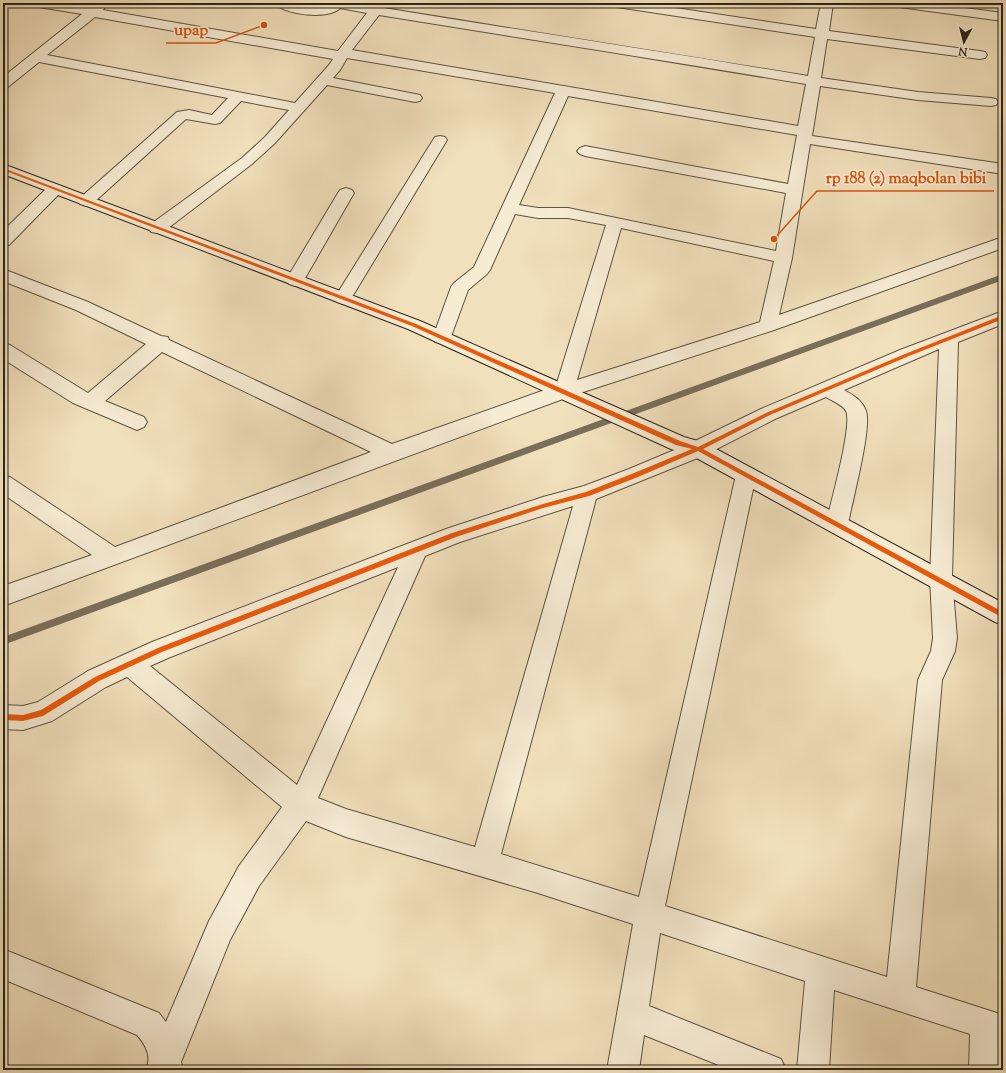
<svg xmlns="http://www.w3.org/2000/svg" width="1006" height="1073" font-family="'Sorts Mill Goudy',serif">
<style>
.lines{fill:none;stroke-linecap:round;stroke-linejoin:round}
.stream{fill:#7a6e5a;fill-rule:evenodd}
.street-casing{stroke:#5d5342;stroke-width:2}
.secondary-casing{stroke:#2c2419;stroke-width:2}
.street{fill:#f6ebd3;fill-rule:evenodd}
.secondary{fill:#f6ebd3;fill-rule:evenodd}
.cycleway-casing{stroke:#f6ebd3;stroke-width:2}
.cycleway{fill:#e8590c;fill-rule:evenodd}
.leader{fill:none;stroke:#d5540d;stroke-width:1.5}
.callout-dot{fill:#d5540d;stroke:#f6ebd3;stroke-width:1.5}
.callout-label{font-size:16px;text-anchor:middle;font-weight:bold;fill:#d5540d;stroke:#f6ebd3;stroke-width:3.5;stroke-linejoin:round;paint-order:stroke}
</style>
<rect width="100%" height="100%" fill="#f1e0bc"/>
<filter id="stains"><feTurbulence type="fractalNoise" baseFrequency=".005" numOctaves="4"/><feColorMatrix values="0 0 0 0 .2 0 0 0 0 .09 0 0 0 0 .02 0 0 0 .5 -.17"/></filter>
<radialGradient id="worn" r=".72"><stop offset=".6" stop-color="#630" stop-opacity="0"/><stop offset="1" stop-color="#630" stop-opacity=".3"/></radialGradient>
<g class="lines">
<path class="stream" d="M1000,275H1003V280L3,645V637Z"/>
<g class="street-casing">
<path id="street" d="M33,3H60L90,8L99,3L103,4L105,7L103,10L338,51L367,13L340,8C330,20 283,15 275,3C280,3 286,2 291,3C304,4 321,14 331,3H354L372,6L375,3H387L384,8C525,31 666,52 808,76L815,37L617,7L613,6L611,3H642L816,29L821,3H833L829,31L980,51L985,52L987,55L985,58L980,59L827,39L821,78L918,92L991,98L996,99L998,102L996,105L991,106L918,100L820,86L812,136L1003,164V174L810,144L792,258L779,315L1003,237V248L774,330L571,396L3,606V586L92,555L3,494V475L10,477L115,547L371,452L162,352L105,401L144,417L147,422L144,427L137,430L130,427L73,403L3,359V343L10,345L88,393L146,344L76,310L3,281V269L88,302L161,336L168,337L169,340L392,444L556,386L606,225L568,218H538L515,214L490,270L487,274L468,290L449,342L442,343L435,342L433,337L451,287L454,283L474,267L555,93L347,58L340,70L333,78L415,94L420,95L422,98L420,101L415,102L327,85L275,143L252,164L163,232L157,233L151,232L149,228L151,224L242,158L265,137L289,110L241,101L220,123L215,124L186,119L92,204L86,206L80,204L78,201L80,198L177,112L189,110L212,115L228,98L39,62L8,87L3,88V77L82,14L39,7L35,6ZM379,15C521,38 664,60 806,84L798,126L352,50ZM95,17L333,59L329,65L295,103L47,55ZM568,96L797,135L788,184L585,146L580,148L577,151L580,154L585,156L786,193L776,251L568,208H538L519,205ZM621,228L774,261L760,322L577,380Z
M893,3H927L1003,13V21L899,7L895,6Z
M440,136L445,137L447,140L349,302L343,304L337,302L334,298L337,294L433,140L435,137Z
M55,184L61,186L63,189L61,192L9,245L3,246V231L49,186Z
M346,188L352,190L354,193L304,280L301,284L295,286L289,284L286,280L338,193L340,190Z
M1003,311V324L958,342L952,578L957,638L955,651L942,680L916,987L1003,1015V1045H1001V1070H969L970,1034L834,990L829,1070H797L805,981L660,933L649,1006L781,1059L786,1070H731L644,1035L639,1070H607L633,924L538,893L346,837L306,821L259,886L230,940L181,1062L182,1065L180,1070H146C152,1057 146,1045 137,1035L3,979V949L159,1013L166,1022L209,921L239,866L282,807L127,677L106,687L52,721L23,730L3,729V705L23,706L38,702L88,671L152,642L446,529L543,497L584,486L629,469L691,443L761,409L900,350ZM939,349L930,578L933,638L931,651L918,680L887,977L665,906L756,475L753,469L746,467L739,469L736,475L639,897L501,854L596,499L705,455L775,419L826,397C832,401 843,405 846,411C853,425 830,505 826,524L829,530L837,533L845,530L848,524C852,502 872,428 866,411C862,400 853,395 844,390ZM573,506L475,847L346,809L318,798L425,556L460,542ZM398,567L297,785L150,666L168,658Z"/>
</g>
<g class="secondary-casing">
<path id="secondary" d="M3,164L420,321L684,437L705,443L1003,603V625L995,622L691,455L671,449L408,329L3,174Z"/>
</g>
<use href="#street" class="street"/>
<use href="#secondary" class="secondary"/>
<g class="cycleway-casing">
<path id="cycleway" d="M3,168L416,324L680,441L698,447L766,413L905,354L1003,315V319L909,356L770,415L703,449L1003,612V618L698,451L638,477L589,496L543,508L456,537L162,652L99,681L43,716L23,721L3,720V714L23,715L41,710L95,677L158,648L452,533L543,504L586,492L634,473L692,449L676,445L412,326L3,170Z"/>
</g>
<use href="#cycleway" class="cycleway"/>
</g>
<path class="leader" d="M264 25L216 43H166M774 239L817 191H994"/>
<g class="callout-dot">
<circle cx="264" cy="25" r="4"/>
<circle cx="774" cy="239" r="4"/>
</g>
<g class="callout-label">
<text x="191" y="35">upap</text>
<text x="906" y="183">rp 188 (2) maqbolan bibi</text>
</g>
<rect width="1006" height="1073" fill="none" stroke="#f1e0bc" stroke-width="16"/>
<rect x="4" y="4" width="998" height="1065" fill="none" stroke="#2c2419" stroke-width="2"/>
<rect x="8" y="8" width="990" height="1057" fill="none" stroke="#2c2419"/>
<g transform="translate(964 42) rotate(187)" stroke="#f6ebd3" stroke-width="3" paint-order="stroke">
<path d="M0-3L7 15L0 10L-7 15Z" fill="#2c2419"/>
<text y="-6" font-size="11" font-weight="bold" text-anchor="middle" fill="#2c2419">N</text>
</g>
<rect width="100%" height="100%" filter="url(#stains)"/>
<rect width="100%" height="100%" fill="url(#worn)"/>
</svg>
